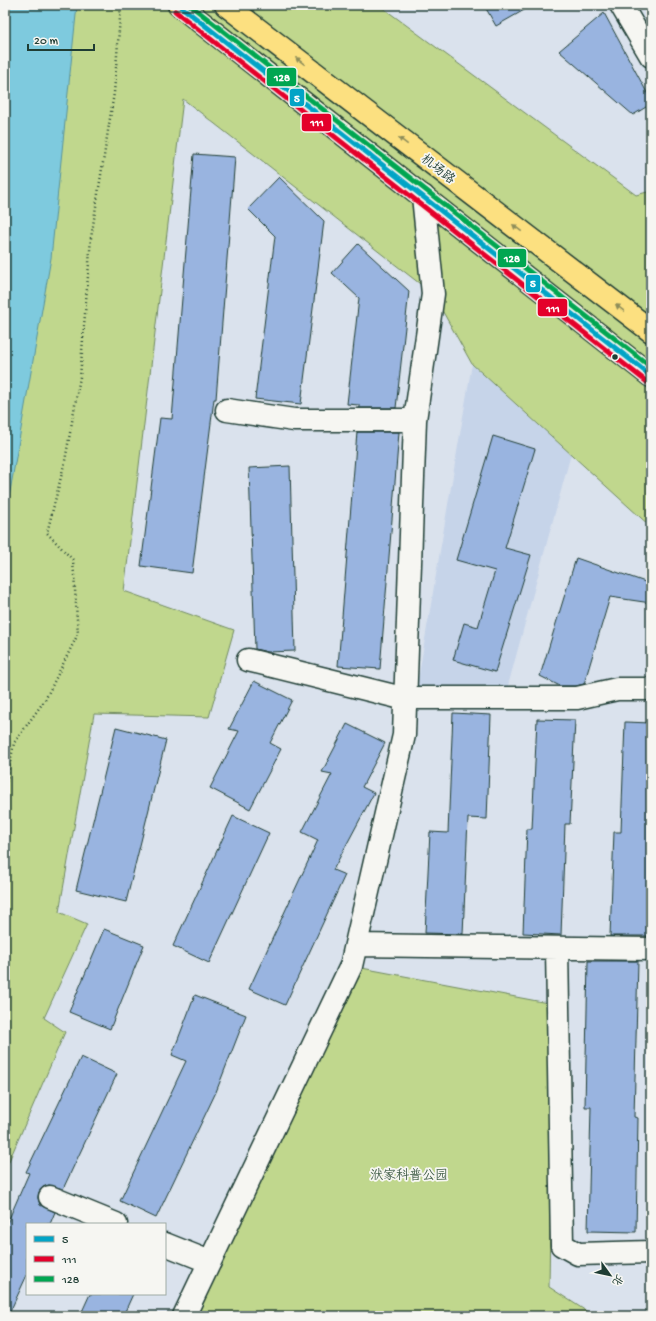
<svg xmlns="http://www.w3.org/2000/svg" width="656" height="1321" font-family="'Gochi Hand','LXGW WenKai TC',sans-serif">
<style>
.built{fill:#c6d4e9}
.green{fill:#c0d78d;stroke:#708a60}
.water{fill:#7ecade;stroke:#58929a}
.building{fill:#99b4e0;stroke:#1f3d34}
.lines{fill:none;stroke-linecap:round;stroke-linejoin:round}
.minor-casing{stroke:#1f3d34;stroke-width:25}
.major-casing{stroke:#1f3d34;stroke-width:25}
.path{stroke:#1f3d34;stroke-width:2.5;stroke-dasharray:1 3;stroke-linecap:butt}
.minor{stroke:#f6f6f2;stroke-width:22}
.major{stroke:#fce080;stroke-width:22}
.bus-1-casing{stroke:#f6f6f2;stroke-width:8}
.bus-2-casing{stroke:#f6f6f2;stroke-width:8}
.bus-3-casing{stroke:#f6f6f2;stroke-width:8}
.bus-1{stroke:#02a4c6;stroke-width:5}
.bus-2{stroke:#e4002b;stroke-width:5}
.bus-3{stroke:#00a651;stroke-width:5}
.oneway{fill:#8e8e5a}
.bus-dot{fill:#1f3d34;stroke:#f6f6f2;stroke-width:1.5}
.labels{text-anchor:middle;stroke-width:3.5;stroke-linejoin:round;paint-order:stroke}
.street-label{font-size:13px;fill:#1f3d34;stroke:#f6f6f2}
.park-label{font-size:13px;fill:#3f5c46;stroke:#f6f6f2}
.line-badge{stroke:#f6f6f2;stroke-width:1.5}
.badge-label{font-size:11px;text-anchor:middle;font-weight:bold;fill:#fff}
</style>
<rect width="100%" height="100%" fill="#dae2ed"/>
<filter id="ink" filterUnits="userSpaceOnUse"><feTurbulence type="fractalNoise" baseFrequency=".025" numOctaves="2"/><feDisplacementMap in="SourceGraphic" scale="8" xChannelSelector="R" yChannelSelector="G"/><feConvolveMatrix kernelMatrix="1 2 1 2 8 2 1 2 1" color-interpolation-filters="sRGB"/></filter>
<g filter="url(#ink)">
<path class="built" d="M472,364L571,454L506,693L417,686Z"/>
<path class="green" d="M5,5H379L636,195L651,191V527L472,364L433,294L183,99L124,591L234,630L209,717L94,714L59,912L87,924L44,1018L65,1032L5,1170Z
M351,966L553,1004L549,1287L594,1316H184Z"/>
<path class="water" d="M5,5H77L51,258L5,520Z"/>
<path class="building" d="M484,5H533L496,26Z
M604,13L651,100V104L633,115L559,51Z
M194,154L235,157L216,399H214L192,573L141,566L160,418L172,419Z
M279,177L324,221L301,404L255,399L275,236L248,209Z
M358,244L409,291L396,408H359V405L347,404L359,298L332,273Z
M357,432H399L380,669L338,666Z
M493,436L535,449L505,548L531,555L495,672L453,660L464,623L478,627L495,571L456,560Z
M290,466L295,651L268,652L255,649L249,468Z
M576,558L651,584V603L610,597L584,684L576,686H560L540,676Z
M254,681L292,700L270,743L281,749L250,809L210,788L239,731L229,729Z
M453,713L491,715L487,819L468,818L463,934L425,933L430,832L448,833Z
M537,719L575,720L570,824H565L561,935L523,933L527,829H532Z
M625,722L651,723V874L648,936H610L614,832H621Z
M347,724L385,743L362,787L374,793L333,870L345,875L285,1005L249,989L318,840L302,832L332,774L322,772Z
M116,727L166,740L126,902L76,890Z
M233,816L269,833L209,963L173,946Z
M104,929L144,945L110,1029L69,1012Z
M588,961H638L634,1117L638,1118L636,1232L588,1231L591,1107H585Z
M195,995L246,1015L216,1092L156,1218L120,1201L186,1061L172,1055Z
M81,1057L117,1074L63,1189L49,1185L43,1187L39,1192L38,1198L40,1205L55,1212L50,1224H27V1275L8,1316H5V1228L29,1173L26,1172Z
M90,1294H133L123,1316H80Z"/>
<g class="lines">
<g class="minor-casing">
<path id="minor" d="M621,5L651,56
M227,410L294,420H415
M248,660L402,698H577L617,689H651
M357,945L651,949
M557,948L562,1245L578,1254L651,1252
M50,1197L116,1224
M165,1244L210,1262
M184,1316L351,966L404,735L415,420L433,294L423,196"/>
</g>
<g class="major-casing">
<path id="major" d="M179,5L651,376
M226,5L651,331"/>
</g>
<path class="path" d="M5,789L14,743L45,700L78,634L73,560L47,533L65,461L80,377L91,238L114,93L121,5"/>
<use href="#minor" class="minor"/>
<use href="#major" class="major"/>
<g class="bus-1-casing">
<path id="bus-1" d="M179,5L651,376"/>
</g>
<g class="bus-2-casing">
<path id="bus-2" d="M175,11L647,382"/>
</g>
<g class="bus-3-casing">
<path id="bus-3" d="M190,5L651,367"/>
</g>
<use href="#bus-1" class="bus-1"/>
<use href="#bus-2" class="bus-2"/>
<use href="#bus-3" class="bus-3"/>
</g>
<defs><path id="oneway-solid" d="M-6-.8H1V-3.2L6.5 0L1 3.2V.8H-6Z"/></defs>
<g class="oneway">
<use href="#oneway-solid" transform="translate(300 61) rotate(-142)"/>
<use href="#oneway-solid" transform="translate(403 141) rotate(-142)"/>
<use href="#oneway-solid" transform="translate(517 228) rotate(-142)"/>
<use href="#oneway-solid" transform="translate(620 308) rotate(-142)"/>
</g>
</g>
<circle class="bus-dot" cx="615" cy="357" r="3.5"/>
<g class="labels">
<g class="street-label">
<text transform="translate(439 168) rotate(38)" y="5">机场路</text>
</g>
<g class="park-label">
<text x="409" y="1179">洑家科普公园</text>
</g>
</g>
<g class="line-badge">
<rect x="266" y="67" width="31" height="20" rx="4" fill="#00a651"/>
<rect x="289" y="88" width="16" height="19" rx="4" fill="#02a4c6"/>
<rect x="301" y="113" width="31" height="19" rx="4" fill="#e4002b"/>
<rect x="497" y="248" width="30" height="20" rx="4" fill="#00a651"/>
<rect x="525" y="274" width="16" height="19" rx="4" fill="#02a4c6"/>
<rect x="537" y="298" width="31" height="19" rx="4" fill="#e4002b"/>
</g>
<g class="badge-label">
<text x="282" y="81">128</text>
<text x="297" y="102">5</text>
<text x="317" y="126">111</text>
<text x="512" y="262">128</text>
<text x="533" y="287">5</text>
<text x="553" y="312">111</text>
</g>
<rect width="656" height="1321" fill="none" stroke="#f6f6f2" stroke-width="20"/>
<rect x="10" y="10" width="636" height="1301" fill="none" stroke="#1f3d34" stroke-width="1.5" filter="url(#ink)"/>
<rect x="26" y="1223" width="140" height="72" fill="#f6f6f2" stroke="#a0aca6"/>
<rect x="34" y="1236" width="20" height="6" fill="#02a4c6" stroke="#a0aca6"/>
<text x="62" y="1243" font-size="12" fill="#1f3d34">5</text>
<rect x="34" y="1256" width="20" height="6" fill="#e4002b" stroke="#a0aca6"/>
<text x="62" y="1263" font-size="12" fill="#1f3d34">111</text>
<rect x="34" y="1276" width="20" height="6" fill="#00a651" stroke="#a0aca6"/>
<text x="62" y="1283" font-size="12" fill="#1f3d34">128</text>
<g transform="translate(610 1275) rotate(123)" stroke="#f6f6f2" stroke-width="3" paint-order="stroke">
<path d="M0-3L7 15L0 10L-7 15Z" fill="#1f3d34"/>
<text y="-6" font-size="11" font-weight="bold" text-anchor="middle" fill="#1f3d34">北</text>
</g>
<path d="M28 44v6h66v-6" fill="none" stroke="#1f3d34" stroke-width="2"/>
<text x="34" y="44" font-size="12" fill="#1f3d34" stroke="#f6f6f2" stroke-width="3" paint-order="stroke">20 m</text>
</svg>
